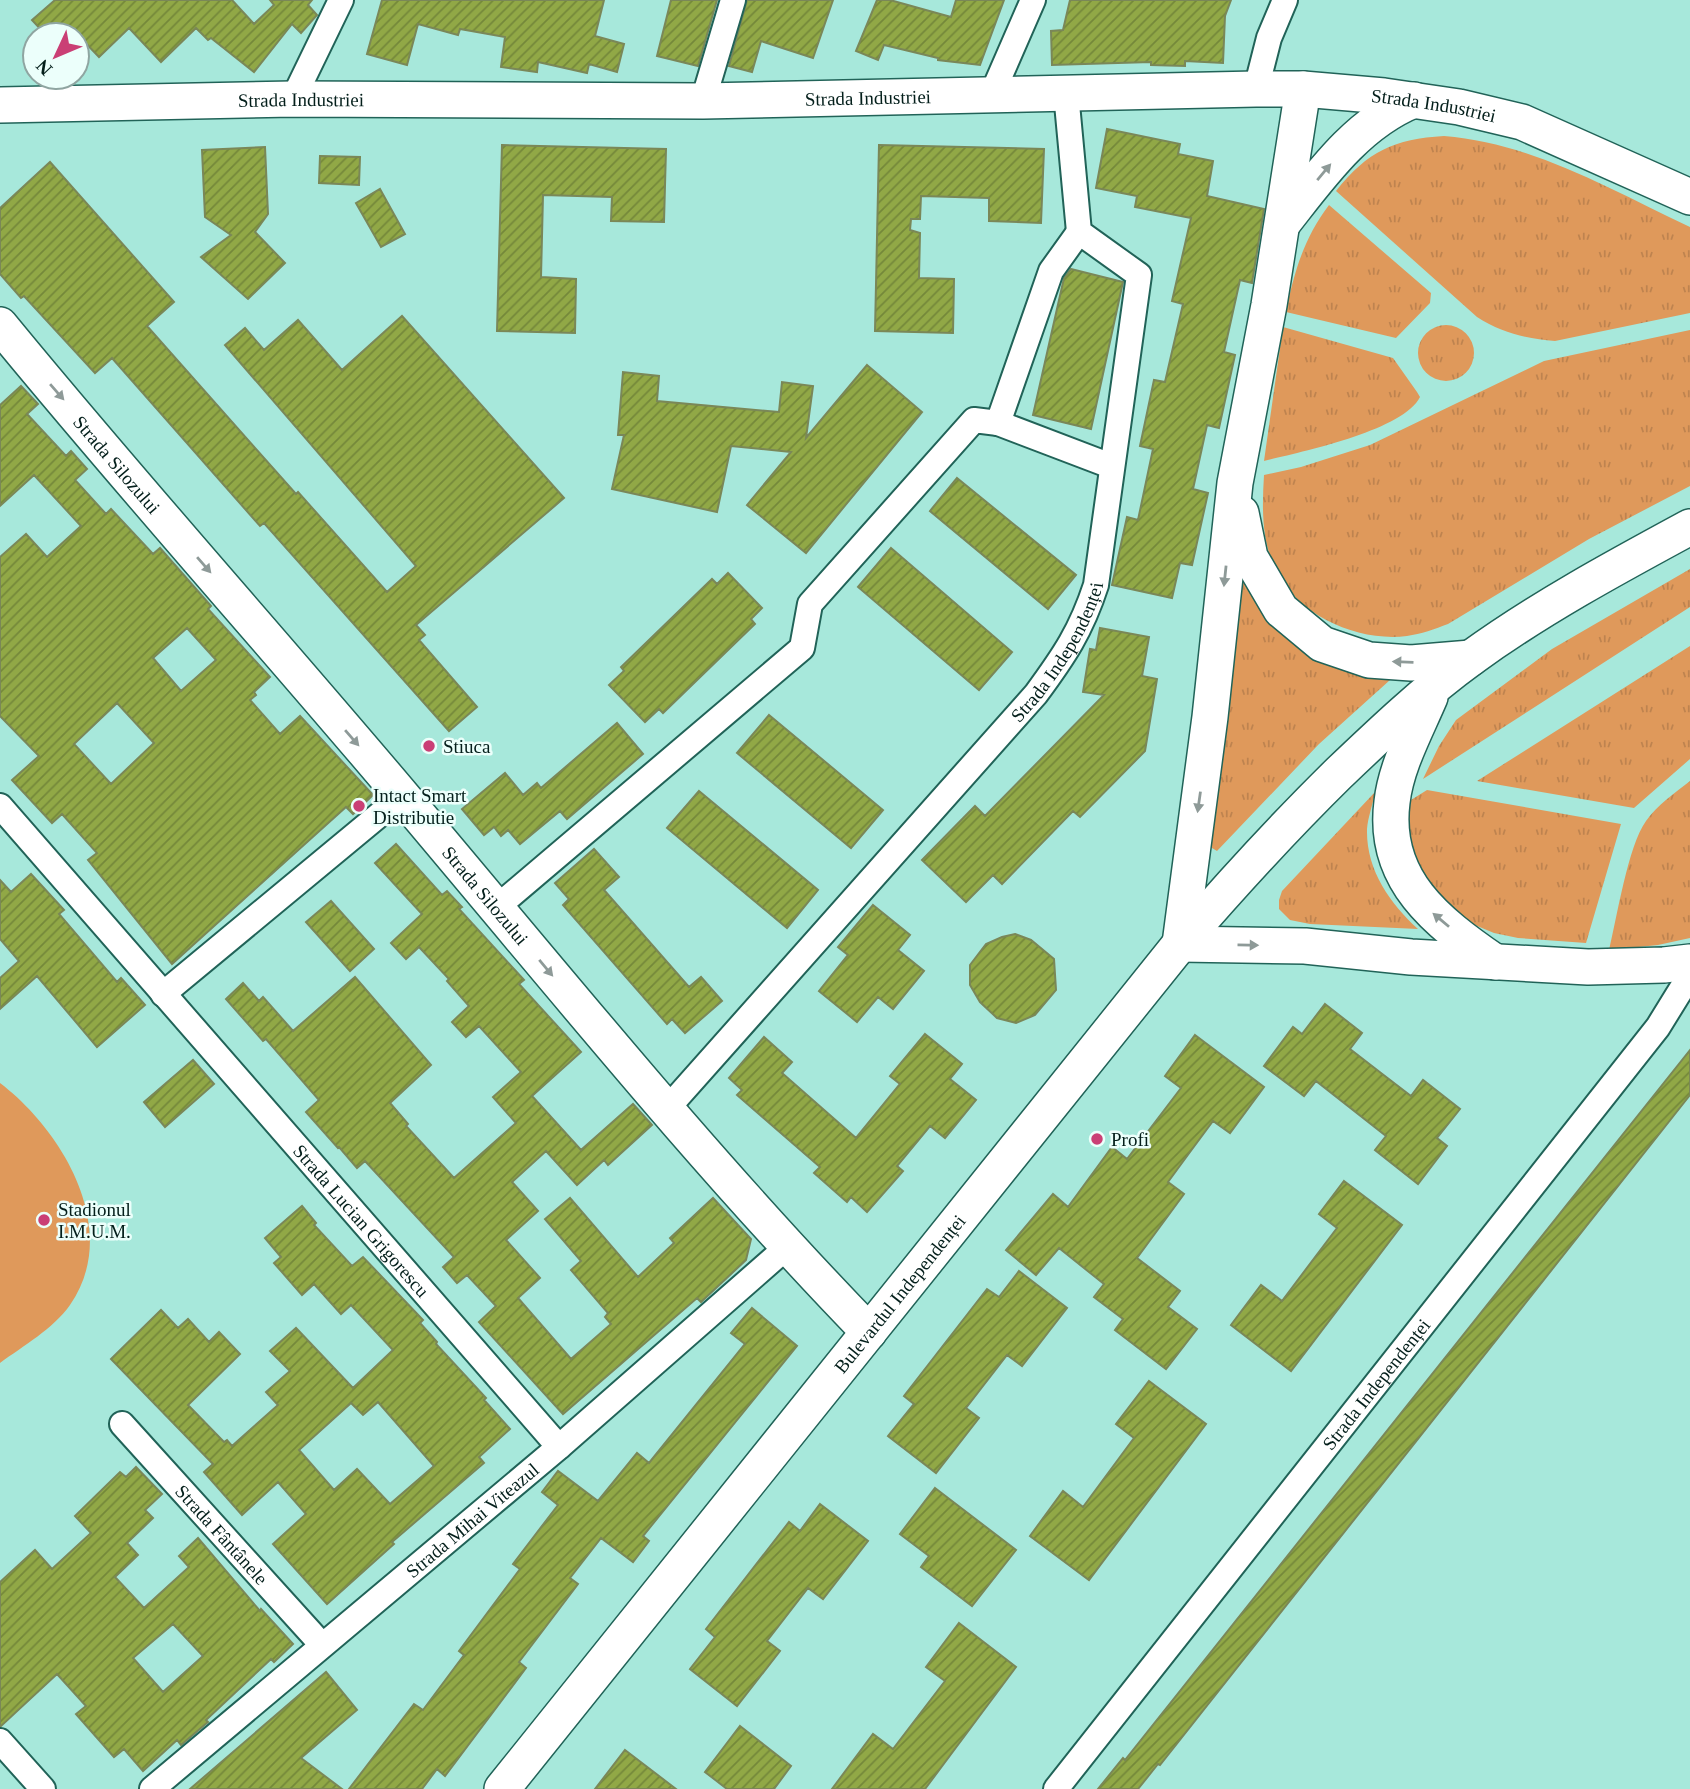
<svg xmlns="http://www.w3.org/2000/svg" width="1690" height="1789" font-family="'Times New Roman',serif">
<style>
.grass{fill:url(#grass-tufts)}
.garden{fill:#df995b}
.building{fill:url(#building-hatch);stroke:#7a8758;stroke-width:2;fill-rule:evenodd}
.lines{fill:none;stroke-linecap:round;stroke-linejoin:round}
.street-casing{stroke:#216358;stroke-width:28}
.secondary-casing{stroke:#216358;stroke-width:38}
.street{stroke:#fff;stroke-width:24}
.secondary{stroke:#fff;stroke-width:35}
.oneway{fill:#8e9a98}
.poi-dot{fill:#ca3f75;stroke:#ecfffb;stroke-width:2.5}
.labels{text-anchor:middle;stroke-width:5;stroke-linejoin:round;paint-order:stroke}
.street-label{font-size:19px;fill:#041f1b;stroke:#ecfffb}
.poi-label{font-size:19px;fill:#041f1b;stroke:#ecfffb;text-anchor:start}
</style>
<defs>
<pattern id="grass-tufts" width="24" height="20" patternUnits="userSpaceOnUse" patternTransform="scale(1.75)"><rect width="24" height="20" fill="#df995b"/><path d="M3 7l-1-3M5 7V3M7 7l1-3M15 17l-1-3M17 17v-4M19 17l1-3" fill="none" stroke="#be834f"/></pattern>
<pattern id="building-hatch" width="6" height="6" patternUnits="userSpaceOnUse" patternTransform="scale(1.75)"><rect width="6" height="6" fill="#91a846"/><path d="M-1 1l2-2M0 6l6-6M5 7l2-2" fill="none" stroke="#74883a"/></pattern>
</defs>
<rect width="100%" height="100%" fill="#a7e8db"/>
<path class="grass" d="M1444,136C1533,143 1611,190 1690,227V313L1555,341C1527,339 1502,333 1477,317L1336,191C1368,151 1394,139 1444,136Z
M1329,205L1431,293L1430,303L1396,338L1286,312C1294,272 1304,238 1329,205Z
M1418 353a28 28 0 1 1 56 0a28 28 0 1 1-56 0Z
M1283,327L1393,358L1417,392L1420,397C1403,431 1300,452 1264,461Z
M1690,330V486L1589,539L1448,624C1435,629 1421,634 1407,636C1359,642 1301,617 1278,574C1261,544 1262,508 1264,475L1301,467L1370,445L1544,361Z
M1238,561L1259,596L1400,671L1319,744L1217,851L1212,848L1209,841Z
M1690,569V607L1423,779L1439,746L1456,720L1552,649Z
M1690,646V759L1634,808L1477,781Z
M1690,781V938L1658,945L1609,950C1617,917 1628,846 1646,821C1657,805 1675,793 1690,781Z
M1427,790L1621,824L1586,943L1518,938L1494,933L1470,923L1454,910L1420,875L1406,831L1411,800Z
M1375,792C1373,804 1368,817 1367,829C1366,870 1390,903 1418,929L1310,924L1290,920L1279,909V900L1282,891Z"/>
<path class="garden" d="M0,1083C63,1131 122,1230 70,1305C53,1329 23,1346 0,1363Z"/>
<path class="building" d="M55,0H232L254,24L274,5L270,0H312L308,5L317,15L301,33L292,24L254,72L211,38L208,40L196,28L161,62L129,28L99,57L78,35H46L32,20Z
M382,0H604L595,36L624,44L617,72L589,64L587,73L538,62L537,72L501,67L505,37L460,29L458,35L418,24L407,65L367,54Z
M671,0H717L698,66L657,56Z
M747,0H833L813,58L761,41L752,72L729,66Z
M877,0H890L951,17L956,0H1004L980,65L938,60V58L884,45L878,60L856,51Z
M1070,0H1231L1225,16L1223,63L1185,61V66L1151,65V62L1052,65L1051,31L1063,30Z
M1107,129L1180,144L1178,154L1213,161L1207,196L1264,209L1252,283L1240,280L1224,352L1235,355L1219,428L1207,425L1193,489L1208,493L1192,565L1180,563L1172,598L1112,585L1127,517L1138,520L1153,449L1140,446L1154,380L1165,382L1183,304L1172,301L1191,218L1135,207L1137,196L1096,188Z
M502,145L666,149L664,222L611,221L612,197L543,195L541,277L576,279L575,333L497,331Z
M879,145L1044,149L1041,223L989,221V198L921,196L920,219H911L910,230L920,233L919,278L954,279L953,333L875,331Z
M265,147L268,214L255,232L285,263L248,299L201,257L231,235L205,217L202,150Z
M320,156L360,157L359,185L319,183Z
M50,162L174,302L147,326L296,494L298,492L387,592L416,566L225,345L245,328L264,350L298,320L342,370L402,316L564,498L416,625L425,635L419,640L477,707L449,731L264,523L260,526L112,358L95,373L24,296L21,298L0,274V208Z
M380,189L405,234L381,247L356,203Z
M1071,269L1123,282L1091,429L1033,415L1064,278Z
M867,365L922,412L806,553L747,505L791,452L731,446L717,512L612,489L624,435H618L623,372L659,376L657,401L779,412L782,382L813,386L806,438Z
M21,386L38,404L27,414L66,456L71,451L87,469L75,480L106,514L111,509L153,554L160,548L211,606L208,609L270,677L254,692L256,695L250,700L280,734L300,716L373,795L353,814L346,807L172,964L88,860L97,853L62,814L52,823L12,780L39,756L0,716V557L26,534L47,557L81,526L34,475L0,506V405ZM187,628L216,660L181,691L153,658ZM117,703L154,743L111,784L74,744Z
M957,478L1076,575L1048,609L930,511Z
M891,548L1012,652L979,690L858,587Z
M728,573L762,608L751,619L755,624L663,713L659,709L645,722L609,685L624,671L621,667L712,579L717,584Z
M1100,628L1149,637L1142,676L1157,679L1145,751L1080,817L1073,811L1002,884L993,875L966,902L922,860L975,806L985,816L1104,695L1083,692L1090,649L1096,650Z
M769,715L883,810L851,848L737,753Z
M617,723L643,754L567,819L560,811L520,844L508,830L501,836L494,827L484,835L462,809L505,773L523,795L537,783L541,788Z
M699,791L818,890L787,928L667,828Z
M396,844L442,895L447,891L462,907L459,909L524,980L519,984L581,1052L532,1096L581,1150L633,1104L652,1125L608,1165L604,1160L577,1185L546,1151L512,1182L538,1211L506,1240L540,1278L518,1298L571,1359L611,1324L605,1317L608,1313L571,1270L581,1261L545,1219L570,1198L638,1277L674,1243L670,1238L713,1198L751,1239L746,1260L701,1302L697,1298L563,1414L479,1322L496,1306L467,1275L457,1283L443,1267L454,1257L365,1161L357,1168L339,1147L338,1148L306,1112L319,1100L266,1039L263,1041L226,999L243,983L259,1001L263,997L293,1031L355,977L431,1065L390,1103L408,1124L406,1126L454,1178L516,1123L493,1097L521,1072L479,1026L466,1037L452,1022L469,1006L447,981L449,979L419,947L406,959L391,943L422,914L375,863Z
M594,849L619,877L604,890L689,987L701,977L722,1001L685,1033L672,1019L667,1024L563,905L569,899L555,883Z
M31,874L64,910L59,914L117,982L121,978L145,1005L97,1047L37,976L0,1009V978L19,961L0,939V880L11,892Z
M331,901L374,949L350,971L306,922Z
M873,905L910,935L898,950L924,971L893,1009L878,997L857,1022L819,991L848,955L838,947Z
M1015,934L1031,940L1054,959L1056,990L1035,1015L1016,1023L997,1018L980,1002L970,985V965L986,944L1002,937Z
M1325,1004L1362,1033L1350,1049L1381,1073L1411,1096L1423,1080L1460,1109L1437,1138L1447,1146L1418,1184L1375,1150L1386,1136L1316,1081L1304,1096L1264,1066L1293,1027L1302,1034Z
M925,1034L962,1064L950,1079L976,1100L945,1138L930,1126L897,1166L903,1171L867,1212L851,1197L847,1202L814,1173L820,1167L737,1095L742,1090L729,1078L764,1037L792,1062L782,1073L856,1138L900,1084L890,1076Z
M1195,1035L1264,1087L1230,1133L1213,1121L1190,1152L1168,1182L1184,1194L1137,1258L1180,1291L1168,1307L1197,1329L1166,1369L1115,1330L1123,1319L1094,1297L1104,1284L1059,1248L1036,1275L1006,1250L1053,1194L1068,1207L1112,1147L1127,1159L1181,1088L1165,1076Z
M1690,1050V1095L1160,1765L1158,1764L1138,1789H1098L1123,1758L1125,1760Z
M193,1060L214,1084L165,1127L144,1102Z
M1344,1181L1402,1225L1291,1371L1231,1325L1261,1285L1282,1301L1337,1228L1319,1214Z
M302,1206L316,1223L314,1225L352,1266L363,1257L423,1320L420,1323L437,1342L436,1344L486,1398L484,1400L510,1429L479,1457L484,1463L392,1542L394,1544L327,1604L273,1544L306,1514L278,1482L242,1515L204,1472L213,1464L111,1359L161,1310L178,1328L188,1319L209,1342L219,1332L240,1354L188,1405L224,1442L227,1440L232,1446L278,1405L266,1392L290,1371L270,1351L296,1328L353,1388L393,1350L351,1305L341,1314L314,1284L302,1295L274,1263L281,1257L265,1238ZM378,1402L434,1466L390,1504L357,1469L334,1490L299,1450L351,1403L363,1415Z
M1019,1271L1067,1308L1022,1366L1007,1355L966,1408L979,1418L936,1473L888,1436L914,1404L904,1396L987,1289L999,1297Z
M752,1308L797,1346L643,1536L649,1541L633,1562L601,1538L570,1578L578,1584L519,1662L526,1668L445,1776L437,1769L422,1789H349L414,1704L423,1710L464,1655L459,1651L520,1569L513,1564L558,1505L542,1492L558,1471L598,1501L637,1453L649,1463L745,1344L731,1333Z
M1149,1381L1206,1424L1089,1580L1030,1536L1063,1491L1083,1507L1134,1438L1116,1424Z
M136,1467L162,1494L145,1510L153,1518L127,1543L138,1555L115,1577L144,1608L189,1567L179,1556L198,1538L260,1611L261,1609L293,1644L274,1662L271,1659L206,1720L208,1722L181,1745L177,1740L143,1771L124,1749L114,1757L76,1714L86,1706L57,1674L0,1727V1582L35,1550L52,1569L91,1533L75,1516L120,1472L126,1477ZM173,1624L203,1656L163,1692L133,1658Z
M935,1488L1016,1550L972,1606L921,1567L929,1556L900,1534Z
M820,1504L868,1541L823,1599L808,1588L767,1641L780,1651L737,1706L690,1669L715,1637L706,1629L789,1522L800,1531Z
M959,1623L1016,1667L925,1789H832L873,1734L893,1749L945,1681L926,1667Z
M326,1672L357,1710L301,1758L342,1789H190Z
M740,1726L791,1766L774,1789H727L705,1772Z
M625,1750L676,1789H595Z"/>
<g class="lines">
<g class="street-casing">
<g id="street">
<path d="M1256,89L1269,38L1285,0"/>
<path d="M992,94L1033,0"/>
<path d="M293,99L341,0"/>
<path d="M703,101L733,0"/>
<path d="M998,423L1111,466"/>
<path id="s1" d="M0,806L559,1447"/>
<path d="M496,908L802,648L810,604L974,420L998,423L1051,271L1079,232"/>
<path d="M163,994L402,796"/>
<path id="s2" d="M666,1110L1036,694C1064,656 1081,631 1096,585L1139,275L1079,232L1066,93"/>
<path id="s3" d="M122,1424L322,1645"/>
<path d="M0,1741L43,1789"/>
<path id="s4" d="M152,1789L559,1447L787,1247"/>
<path id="s5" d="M1056,1789L1658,1027L1690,975"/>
</g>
</g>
<g class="secondary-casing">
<g id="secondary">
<path d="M1303,89L1269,305L1235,483L1210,717L1180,944L1305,946L1411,957L1588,967L1664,965L1690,962"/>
<path id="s6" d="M0,105L293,99L703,101L1256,89H1303L1384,96L1459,107L1522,122L1690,197"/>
<path d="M1283,223C1320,176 1357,123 1414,100"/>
<path id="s7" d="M0,325C131,485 270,639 404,798C556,978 704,1162 869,1332"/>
<path d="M1241,513L1250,557L1281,610L1322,644L1369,660L1411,663L1471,658"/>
<path d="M1430,697C1416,730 1396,766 1392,802C1382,880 1437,922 1495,962"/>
<path id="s8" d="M502,1789L1180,944C1231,885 1283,828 1339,773C1381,733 1424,692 1471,658C1540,608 1616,567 1690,527"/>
</g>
</g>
<use href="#street" class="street"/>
<use href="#secondary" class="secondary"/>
</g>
<defs><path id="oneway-solid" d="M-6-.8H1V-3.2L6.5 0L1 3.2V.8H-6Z" transform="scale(1.75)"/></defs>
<g class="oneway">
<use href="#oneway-solid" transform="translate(1324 172) rotate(-50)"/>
<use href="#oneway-solid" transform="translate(57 392) rotate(49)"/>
<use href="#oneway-solid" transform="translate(204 565) rotate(49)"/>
<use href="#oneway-solid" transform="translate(1225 576) rotate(96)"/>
<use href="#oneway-solid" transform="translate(1403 662) rotate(-178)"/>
<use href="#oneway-solid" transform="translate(352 738) rotate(49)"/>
<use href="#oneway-solid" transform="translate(1199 802) rotate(98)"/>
<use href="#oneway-solid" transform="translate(1441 920) rotate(-140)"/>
<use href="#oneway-solid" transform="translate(1248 945) rotate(1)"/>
<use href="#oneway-solid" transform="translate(546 968) rotate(50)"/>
</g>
<g class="poi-dot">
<circle cx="429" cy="746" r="7"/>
<circle cx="359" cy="806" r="7"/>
<circle cx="1097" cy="1139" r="7"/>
<circle cx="44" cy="1220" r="7"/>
</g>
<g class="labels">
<g class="street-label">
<text dy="7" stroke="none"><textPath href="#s6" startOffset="868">Strada Industriei</textPath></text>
<text dy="7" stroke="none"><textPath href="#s6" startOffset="301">Strada Industriei</textPath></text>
<text dy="7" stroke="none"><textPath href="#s6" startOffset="1435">Strada Industriei</textPath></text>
<text dy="7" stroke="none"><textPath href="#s7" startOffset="182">Strada Silozului</textPath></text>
<text dy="7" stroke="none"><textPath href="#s2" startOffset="604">Strada Independenței</textPath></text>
<text dy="7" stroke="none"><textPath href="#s7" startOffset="749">Strada Silozului</textPath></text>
<text dy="7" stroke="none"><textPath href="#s1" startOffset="550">Strada Lucian Grigorescu</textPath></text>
<text dy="7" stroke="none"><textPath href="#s8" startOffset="635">Bulevardul Independenței</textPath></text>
<text dy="7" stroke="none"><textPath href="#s5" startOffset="516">Strada Independenței</textPath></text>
<text dy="7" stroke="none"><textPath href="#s4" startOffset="418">Strada Mihai Viteazul</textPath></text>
<text dy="7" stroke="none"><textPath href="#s3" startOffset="149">Strada Fântânele</textPath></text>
</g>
<g class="poi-label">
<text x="443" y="753">Stiuca</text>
<text x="373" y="802">Intact Smart<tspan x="373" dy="22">Distributie</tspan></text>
<text x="1111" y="1146">Profi</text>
<text x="58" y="1216">Stadionul<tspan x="58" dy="22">I.M.U.M.</tspan></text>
</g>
</g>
<g transform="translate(56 56) rotate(226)"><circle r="33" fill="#ecfffb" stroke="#8fa5a1" stroke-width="2"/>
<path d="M0-5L12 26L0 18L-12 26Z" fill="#ca3f75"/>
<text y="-10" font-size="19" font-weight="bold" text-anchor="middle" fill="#041f1b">N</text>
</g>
</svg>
